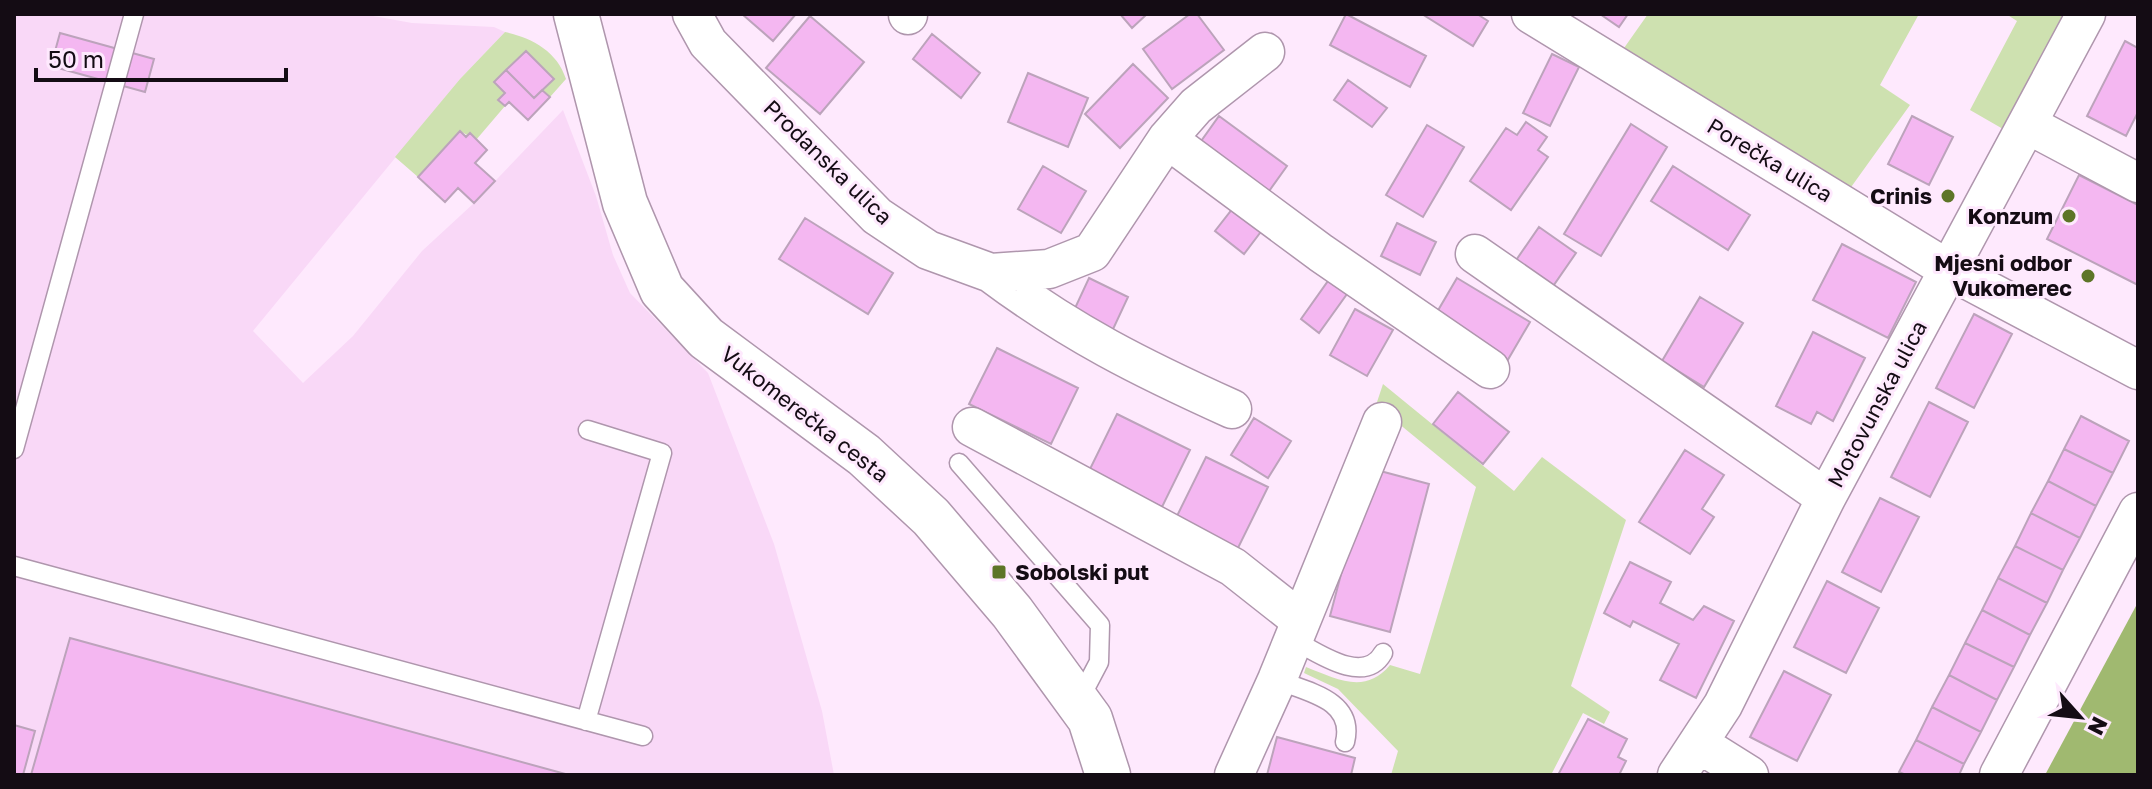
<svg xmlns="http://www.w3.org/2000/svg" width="2152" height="789" font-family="'Golos Text',sans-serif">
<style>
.built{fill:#f9d8f7}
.green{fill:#cee1b0}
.forest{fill:#a0b970}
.building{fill:#f4b7f1;stroke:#bca3bb;stroke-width:2}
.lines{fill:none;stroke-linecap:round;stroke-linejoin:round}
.service-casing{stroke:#af96ad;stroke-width:21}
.minor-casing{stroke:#af96ad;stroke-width:41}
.tertiary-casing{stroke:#af96ad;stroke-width:47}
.service{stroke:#fff;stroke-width:18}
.minor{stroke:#fff;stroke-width:38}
.tertiary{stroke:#fff;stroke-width:44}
.poi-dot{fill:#5d7527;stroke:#fee9fd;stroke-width:3}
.labels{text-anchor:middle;stroke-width:6;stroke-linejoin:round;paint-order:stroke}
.street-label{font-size:22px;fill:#140c14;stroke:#fee9fd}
.poi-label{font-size:22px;font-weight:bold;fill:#140c14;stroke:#fee9fd;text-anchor:end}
</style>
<rect width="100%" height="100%" fill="#fee9fd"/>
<path class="built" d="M14,14H362L412,23L494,27L505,32L460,79L253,331L303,383L353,336L422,251L474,203L563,110L596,196L613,255L630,293L708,373L774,544L822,711L834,775H14Z"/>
<path class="green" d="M1648,14H1919L1880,85L1910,105L1849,190L1617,58Z
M2006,14H2061L2062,18L2003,129L1970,110L2017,21Z
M505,32C532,38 557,51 566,79L550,97L542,90L526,51L494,82L505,93L498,100L505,106L476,140L460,131L418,177L395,157L460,79Z
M1383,384L1514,491L1542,457L1626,520L1571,686L1610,712L1604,724L1583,713L1551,775H1391L1398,751L1338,689L1304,673L1306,667C1337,679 1365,695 1390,665L1420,674L1476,487L1376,405Z"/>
<path class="forest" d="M2136,606L2138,775H2045Z"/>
<path class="building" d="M742,14H796L773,41Z
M1120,14H1147L1132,28Z
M1190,14H1197L1224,50L1172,89L1143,49Z
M1346,14L1426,56L1410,87L1330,45Z
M1422,14H1477L1488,21L1473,46Z
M1600,14H1628L1619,27Z
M810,16L864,62L820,114L766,68Z
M60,33L154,59L145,92L51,66Z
M932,34L980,73L961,98L913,59Z
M2125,41L2138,48V112L2126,136L2087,116Z
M526,51L554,79L534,98L506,70Z
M1552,54L1579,67L1550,126L1523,113Z
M1133,64L1168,98L1120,148L1085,114Z
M506,70L534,98L542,90L550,97L528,120L509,102L505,106L498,100L505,93L494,82Z
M1028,73L1088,98L1068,147L1008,122Z
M1348,80L1387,108L1372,127L1334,100Z
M1219,116L1287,166L1262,201L1194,151Z
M1912,116L1953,137L1929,185L1888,164Z
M1526,122L1547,137L1538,150L1548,157L1511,210L1470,181L1506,128L1517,135Z
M1631,124L1667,147L1601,256L1564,234Z
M1427,125L1464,147L1423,217L1386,195Z
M460,131L466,137L470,133L487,150L475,163L495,181L474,203L458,188L445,202L418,177Z
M1043,166L1086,191L1061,233L1018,209Z
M1673,166L1750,215L1728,250L1651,201Z
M2079,175L2138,205V285L2047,239Z
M1237,203L1266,225L1244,254L1215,231Z
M805,218L893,273L868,314L779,259Z
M1397,223L1436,242L1420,275L1381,256Z
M1539,227L1576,253L1549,292L1512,266Z
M1842,244L1916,282L1888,338L1813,300Z
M1089,278L1128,297L1108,340L1069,321Z
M1457,278L1530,322L1506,363L1433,319Z
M1328,281L1347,294L1319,333L1301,319Z
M1700,297L1743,323L1704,387L1662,361Z
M1355,309L1393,330L1367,376L1330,355Z
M1974,314L2012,334L1974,408L1936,388Z
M1813,332L1865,358L1833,421L1817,412L1811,424L1776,406Z
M997,348L1078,388L1051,444L969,404Z
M1458,392L1509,432L1483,464L1433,424Z
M1929,402L1968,422L1930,497L1891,477Z
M1117,414L1190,450L1162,507L1089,471Z
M2081,416L2129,441L2113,473L2064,449Z
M1254,418L1291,441L1268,478L1231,455Z
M2064,449L2113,473L2096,506L2048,481Z
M1685,450L1724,475L1702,509L1714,517L1690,554L1639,522Z
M1206,457L1268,487L1237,550L1175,520Z
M1369,468L1429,484L1390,632L1330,616Z
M2048,481L2096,506L2080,538L2031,513Z
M1880,498L1919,517L1881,592L1842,572Z
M2031,513L2080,538L2063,570L2015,546Z
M2015,546L2063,570L2047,603L1998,578Z
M1630,562L1671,582L1660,603L1693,620L1704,606L1734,621L1696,698L1660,680L1679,644L1633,621L1630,627L1604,613Z
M1998,578L2047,603L2030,635L1982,610Z
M1827,581L1879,608L1846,673L1794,647Z
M1982,610L2030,635L2014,667L1965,643Z
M70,638L569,775H31Z
M1965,643L2014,667L1997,700L1949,675Z
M1784,671L1831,695L1797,761L1750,737Z
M1949,675L1997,700L1981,732L1932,707Z
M1932,707L1981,732L1964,764L1916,740Z
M1588,719L1627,739L1618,757L1626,761L1619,775H1558Z
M14,725L35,731L23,775H14Z
M1277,737L1355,758L1351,775H1267Z
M1916,740L1964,764L1959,775H1906L1899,772Z"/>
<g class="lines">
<g class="service-casing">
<path id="service" d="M14,449L134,14
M959,463L1100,625L1099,662L1079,700
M14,566L643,736
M1292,639C1315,651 1364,687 1383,653
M1277,680C1308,692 1355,700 1345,742
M586,721L662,453L588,430"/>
</g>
<g class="minor-casing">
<path id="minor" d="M692,14L708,43L877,216L928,250L991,273L1049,269L1092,252L1167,139L1321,253L1490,369
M908,14V15
M1531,14L1949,270L2138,370
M2027,124L2138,183
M1167,139L1196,106L1265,52
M1475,254L1826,498
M991,273C1071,333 1141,368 1232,409
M972,427L1233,567L1299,619
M1698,743L1749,775
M1234,775L1277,680L1382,422
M1677,775L1723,705L1826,498L2086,14
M1999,775L2138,512"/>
</g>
<g class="tertiary-casing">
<path id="tertiary" d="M576,14L625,203L662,290L706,338L864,455L931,517L1012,612L1090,719L1108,775"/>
</g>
<use href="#service" class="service"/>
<use href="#minor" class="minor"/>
<use href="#tertiary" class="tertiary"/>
</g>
<g class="poi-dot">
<circle cx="1948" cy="196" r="8"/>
<circle cx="2069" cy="216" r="8"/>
<circle cx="2088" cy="276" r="8"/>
<rect x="991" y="564" width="16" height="16" rx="4"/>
</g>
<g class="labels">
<g class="street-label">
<text transform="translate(1770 160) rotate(31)" y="8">Porečka ulica</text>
<text transform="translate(828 162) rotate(44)" y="8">Prodanska ulica</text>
<text transform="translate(1877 404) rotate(-62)" y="8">Motovunska ulica</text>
<text transform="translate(805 414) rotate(38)" y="8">Vukomerečka cesta</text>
</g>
<g class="poi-label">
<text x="1932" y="204">Crinis</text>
<text x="2053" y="224">Konzum</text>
<text x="2072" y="271">Mjesni odbor<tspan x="2072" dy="25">Vukomerec</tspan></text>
<text x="1015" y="580" text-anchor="start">Sobolski put</text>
</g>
</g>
<rect width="2152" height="789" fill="none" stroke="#140c14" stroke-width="32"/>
<g transform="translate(2080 717) rotate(117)" stroke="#fee9fd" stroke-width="6" paint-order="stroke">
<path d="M0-6L14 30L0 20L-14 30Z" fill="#140c14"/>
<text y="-12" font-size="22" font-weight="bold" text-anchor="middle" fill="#140c14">N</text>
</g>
<path d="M36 68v12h250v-12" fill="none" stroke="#140c14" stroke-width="4"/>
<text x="48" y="68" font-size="24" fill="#140c14" stroke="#fee9fd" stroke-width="6" paint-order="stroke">50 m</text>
</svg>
